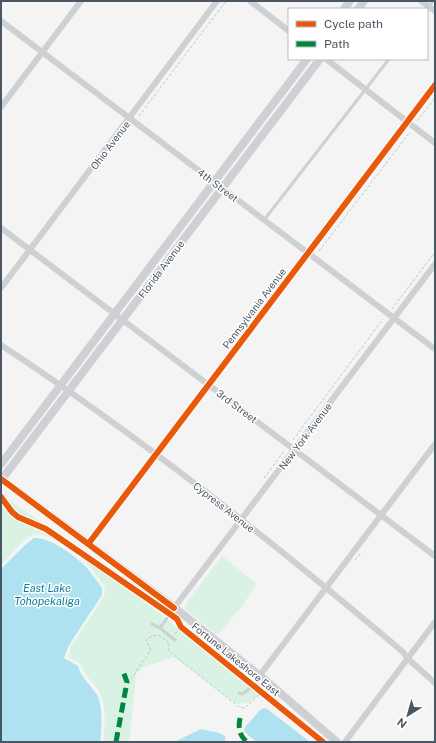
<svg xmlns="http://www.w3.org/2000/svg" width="436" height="743" font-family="'Public Sans',sans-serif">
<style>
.green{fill:#d9f2e3}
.water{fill:#aee2f0}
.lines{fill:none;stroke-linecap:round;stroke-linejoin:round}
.path{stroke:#bcc7c4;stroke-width:1;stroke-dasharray:3 2;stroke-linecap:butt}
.lane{stroke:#ced0d2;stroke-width:3}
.street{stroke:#ced0d2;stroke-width:6}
.secondary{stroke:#ced0d4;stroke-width:8}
.quiet{stroke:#00873e;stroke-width:5;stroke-dasharray:10 5;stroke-linecap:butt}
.cycleway-casing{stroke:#fff;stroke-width:8}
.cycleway{stroke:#e8590c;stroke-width:6}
.labels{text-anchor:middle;stroke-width:3;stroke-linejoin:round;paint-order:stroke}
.street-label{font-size:10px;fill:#4a5661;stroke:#fff}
.water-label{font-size:11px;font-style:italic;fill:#0c7c9b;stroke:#fff}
</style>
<rect width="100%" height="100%" fill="#f4f4f4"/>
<path class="green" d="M1,494L37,519L262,693L248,703L236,704L174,657L144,667L136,674L130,736L128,742H103C105,728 106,709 101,695C96,684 85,678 81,664L68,657L71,646L104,597L105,587C99,579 94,571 88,565C79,555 45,529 32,535C22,540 9,557 1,565Z
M222,556L257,584L242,606L218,635L186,610L185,605Z"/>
<path class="water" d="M34,538C50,537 76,556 87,568C92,574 97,581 102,588V595L69,645L64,658L78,666C81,678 91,685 97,695C103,705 102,730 100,742H1V569L24,546Z
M266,708L310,742H257L248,735L244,731L245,727L261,709Z
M201,729L219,733L225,736V742H174Z"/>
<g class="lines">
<path class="path" d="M139,116L226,1
M417,121L435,98
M319,251L410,132
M392,309L435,252
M293,440L383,319
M264,478L285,450
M355,560L361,553
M175,634L181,627
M168,643L169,651L239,707L245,708L262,692
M127,682L131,679L151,650L146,640C156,632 159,635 168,642
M257,688L259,685"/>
<path class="lane" d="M427,9L433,1
M264,220L389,59
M174,608L160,628L175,640
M152,624L160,628
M239,693L242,694L247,691L259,677"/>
<path class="street" d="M250,1L289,31
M421,1L435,11
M1,21L435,349
M326,59L435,143
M1,107L81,1
M1,228L435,556
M1,288L217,1
M1,345C142,438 274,543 403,652L407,658L435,683
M89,543L435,85
M174,608L435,264
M260,675L435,444
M345,742L435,622"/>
<path class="secondary" d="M344,9L350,1
M358,9L364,1
M1,464L307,59
M1,479L170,604L264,679L337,742
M2,479L320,59"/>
<path class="quiet" d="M240,718C238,728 239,735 247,742
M116,742L127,682L123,671"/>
<g class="cycleway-casing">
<path id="cycleway" d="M1,479L174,608
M1,497L12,512L18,517L46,529L170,614L177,619L181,627L323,742
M89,543L435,85"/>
</g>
<use href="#cycleway" class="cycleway"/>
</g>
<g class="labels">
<g class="street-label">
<text transform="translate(110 145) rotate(-53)" y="4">Ohio Avenue</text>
<text transform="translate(218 185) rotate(37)" y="4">4th Street</text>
<text transform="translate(161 269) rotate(-53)" y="4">Florida Avenue</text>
<text transform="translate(254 308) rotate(-53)" y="4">Pennsylvania Avenue</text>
<text transform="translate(237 406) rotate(37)" y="4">3rd Street</text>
<text transform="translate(305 436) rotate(-53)" y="4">New York Avenue</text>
<text transform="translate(224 507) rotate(38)" y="4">Cypress Avenue</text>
<text transform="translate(236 659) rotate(39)" y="4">Fortune Lakeshore East</text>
</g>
<g class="water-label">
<text x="47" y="592">East Lake<tspan x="47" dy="13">Tohopekaliga</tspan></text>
</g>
</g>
<rect width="436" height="743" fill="none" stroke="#4a5661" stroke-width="4"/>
<rect x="288" y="8" width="140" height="52" fill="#ffffff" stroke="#b7bbc0"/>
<rect x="296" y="21" width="20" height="6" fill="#e8590c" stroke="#b7bbc0"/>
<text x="324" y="28" font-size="12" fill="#4a5661">Cycle path</text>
<rect x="296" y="41" width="20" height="6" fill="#00873e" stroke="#b7bbc0"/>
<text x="324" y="48" font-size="12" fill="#4a5661">Path</text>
<g transform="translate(408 715) rotate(217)" stroke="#ffffff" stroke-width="3" paint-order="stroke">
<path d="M0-3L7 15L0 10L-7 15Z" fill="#4a5661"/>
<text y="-6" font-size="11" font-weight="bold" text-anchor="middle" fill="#4a5661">N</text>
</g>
</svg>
